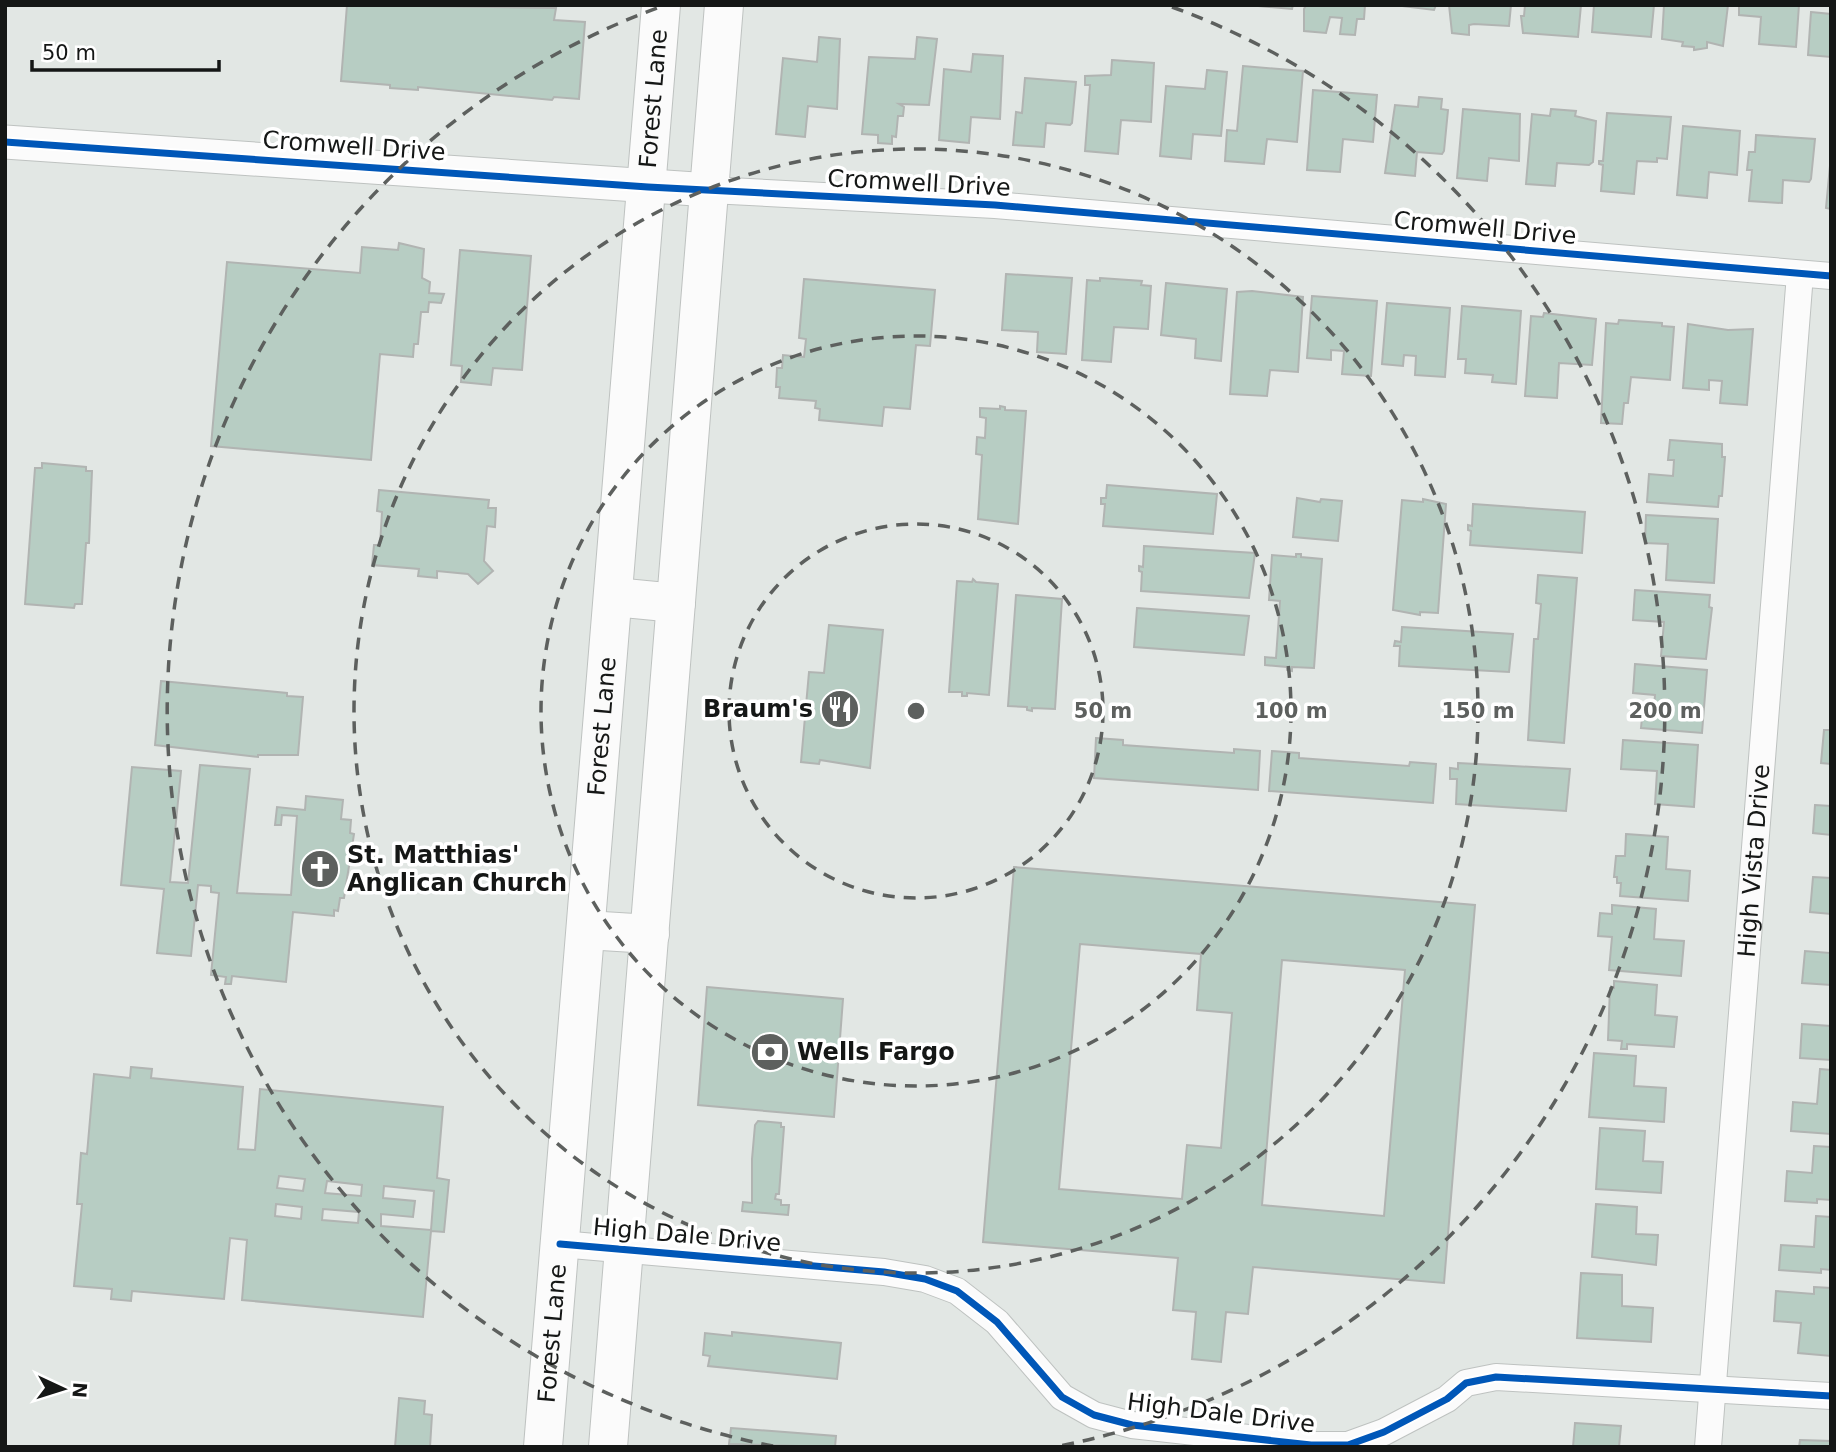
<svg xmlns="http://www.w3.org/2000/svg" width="1836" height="1452" font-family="'DejaVu Sans',sans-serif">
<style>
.building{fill:#b7cdc3;stroke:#b1b4b2;stroke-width:2;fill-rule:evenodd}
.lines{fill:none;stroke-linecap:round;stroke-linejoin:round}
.minor-casing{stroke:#bec2c0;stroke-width:28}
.tertiary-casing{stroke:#bec2c0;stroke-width:35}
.secondary-casing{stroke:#bec2c0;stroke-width:40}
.minor{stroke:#fbfbfb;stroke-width:26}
.tertiary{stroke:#fbfbfb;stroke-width:33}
.secondary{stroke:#fbfbfb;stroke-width:38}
.cycleway-casing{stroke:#fff;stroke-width:11}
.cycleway{stroke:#0057b8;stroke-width:7}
.ring{fill:none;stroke:#5d605e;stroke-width:3.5;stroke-dasharray:12 9}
.labels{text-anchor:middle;stroke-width:7;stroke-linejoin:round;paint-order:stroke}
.street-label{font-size:24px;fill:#151716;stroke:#fff}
.poi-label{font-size:24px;font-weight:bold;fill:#151716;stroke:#fff;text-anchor:start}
.centre{fill:#5d605e;stroke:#fff;stroke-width:3.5}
.ring-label{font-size:21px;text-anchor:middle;font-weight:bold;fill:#5d605e;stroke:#fff;stroke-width:7;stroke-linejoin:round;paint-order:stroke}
</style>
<rect width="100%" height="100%" fill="#e2e7e4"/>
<path class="building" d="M347,5L556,8L554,20L585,22L579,99L554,97L552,100L418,87V90L390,88V85L341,81Z
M1247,5H1293L1292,9Z
M1306,5H1365L1364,19H1357L1355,35L1340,34L1342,18L1330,17L1326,33L1304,31V9Z
M1394,5H1436L1434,10Z
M1449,5H1511L1509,26L1474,24L1469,25V35L1452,33Z
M1525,5H1581L1578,37L1523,33L1521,16H1524Z
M1594,5H1654L1651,37L1592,32Z
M1664,5H1728L1723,46L1707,42V48L1694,50V47L1682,46L1683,42L1662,39Z
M1739,5H1799L1796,47L1759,44L1761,17L1739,15Z
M1811,12L1831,14V57L1808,55Z
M819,37L840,39L837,109L808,106L805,137L776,134L783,58L817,62Z
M917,37L937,39L929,105L899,104L904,107L903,116H898L896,137L892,136V144L878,143V135L862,134L869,57L915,59Z
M973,54L1003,56L1000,119L971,117L969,143L939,140L944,69L971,72Z
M1112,60L1154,63L1151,122L1121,120L1118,154L1085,151L1090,85H1085V76L1111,75Z
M1243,66L1303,71L1297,142L1267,139L1264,164L1225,161L1227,130L1237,131Z
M1207,70L1227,72L1221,136L1193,134L1191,159L1160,156L1166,86L1205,89Z
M1025,78L1076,82L1072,123L1070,125L1046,123L1044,147L1013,145L1016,112L1022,113Z
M1313,90L1377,95L1373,142L1343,139L1340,172L1307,170Z
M1419,97L1442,99L1441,109L1448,110L1444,151L1442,154L1417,152L1415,176L1385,173L1395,105L1418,107Z
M1463,109L1520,114L1519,161L1489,158L1487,181L1457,178Z
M1551,109L1576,111L1575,116L1596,121L1593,162L1589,165L1557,163L1555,186L1526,184L1532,114L1550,116Z
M1607,113L1671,117L1667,159L1657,158V162L1637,161L1634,194L1601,191L1603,165L1599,164V161H1603Z
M1683,126L1740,131L1737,175L1709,172L1707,198L1677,195Z
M1756,135L1815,139L1811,179L1809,182L1783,180L1782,203L1749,201L1752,170H1747L1749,152H1755Z
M1831,155V209L1826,208Z
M399,243L424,249L422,278L430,282L429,293L444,294L441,303L429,302L428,312H421L418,344H414L413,357L380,354L371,460L211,446L227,262L360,273L362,247L398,250Z
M460,250L531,256L522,370L493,368L491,385L461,382L462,366L451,365Z
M1006,274L1072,278L1066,354L1037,352L1038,332L1002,330Z
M1100,278L1142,281L1141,285L1151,286L1148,329L1114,327L1111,362L1082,360L1087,280L1100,281Z
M804,279L935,290L930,346L916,345L910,409L884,407L882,426L819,420L820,409L815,408L816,401L779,398L780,387H776L777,368H782L783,355L804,357L806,339L799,338Z
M1166,283L1227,289L1221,361L1195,358L1196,339L1161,335Z
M1252,291L1303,297L1298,372L1270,370L1267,396L1230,394L1237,292Z
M1312,296L1377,301L1371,376L1342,374L1344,351L1331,350V360L1307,358Z
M1387,303L1450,308L1445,377L1415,375L1416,356L1404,355L1403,366L1382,364Z
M1462,306L1521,311L1516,384L1492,382L1493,375L1465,373L1466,359H1458Z
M1544,313L1596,319L1592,365L1559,363L1557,398L1525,396L1531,316L1543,317Z
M1619,320L1662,323V326L1674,327L1670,380L1631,377L1628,403H1624L1622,424L1601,423L1606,323L1618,324Z
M1688,324L1728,330L1753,329L1747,405L1720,403L1722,381L1709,380V390L1683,388Z
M1000,406L1005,407V410L1026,411L1018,524L978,519L982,455L976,454L977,437L985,438L986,418L980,417V408L1000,409Z
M1670,440L1722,444V457H1725L1722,496H1719L1718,507L1647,502L1649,474L1673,476L1674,460H1668Z
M42,463L86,467V471H92L89,543H86L82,604H75L74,608L25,604L35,468H42Z
M1107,485L1217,494L1213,534L1103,526L1105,504H1101V498H1106Z
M379,490L489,500L488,508H496L495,527L487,526L484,561L493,571L478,584L468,574L437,571V578L418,576L419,569L372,565L374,545H380L382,512L377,511Z
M1297,498L1320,502L1321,499L1342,501L1338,541L1293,537Z
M1423,499L1446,504L1438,613L1420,612V615L1393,610L1402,500L1423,502Z
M1473,504L1585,512L1582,553L1470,545L1471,531L1468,530V525L1472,526Z
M1646,515L1718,519L1714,583L1666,580L1668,544L1645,543Z
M1144,546L1255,553L1249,598L1141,591L1142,572L1139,571V566L1143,567Z
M1296,554H1301V557L1322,559L1314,668L1292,667V671L1287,670V667L1265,665V657L1276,658L1280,601L1269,600L1272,555L1296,557Z
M1538,575L1577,578L1564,743L1528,740L1534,639H1538L1541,604L1536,603Z
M973,579L976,582L998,584L989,695L967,693V696H962V692H949L957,581L972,582Z
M1635,590L1710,595L1709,607L1712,608L1706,659L1661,656L1664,622L1633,620Z
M1016,595L1062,599L1055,709L1032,708V711L1027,710V707L1008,706Z
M1137,608L1249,616L1244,655L1134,647Z
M829,625L883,630L870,768L820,760L819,764L801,762L809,672L824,673Z
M1402,627L1513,634L1509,672L1399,666L1400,646H1394L1395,641L1401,642Z
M1635,664L1707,670L1702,733L1641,728L1643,707L1654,708L1655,695L1633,693Z
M161,681L287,693V696L303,697L298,755H258V757L155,745Z
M1824,730H1831V764L1821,763Z
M1096,738L1123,740V745L1234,753V749L1260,751L1258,790L1094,778Z
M1623,740L1698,745L1694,807L1655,804L1657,771L1621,769Z
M1272,751L1299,753V758L1409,766L1410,762L1436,764L1433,803L1269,791Z
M1458,763L1570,769L1566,811L1456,804L1457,779H1450V768L1458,769Z
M200,765L250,769L237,893L291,895L297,816L282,815L281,825H275L277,807L305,810L306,796L343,800L341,819L351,820L350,833L354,834L344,898H340L338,911L334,910V916L293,912L286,982L232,976L231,984H225L226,977L211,975L219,893L211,892V886L198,885L191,956L157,953L164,889L121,885L132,767L181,771L170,882L188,883Z
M1815,805L1831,806V835L1813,833Z
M1626,834L1668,837L1666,869L1690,871L1688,901L1620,896L1621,883H1617V877H1614L1616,856H1625Z
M1014,867L1475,905L1444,1283L1253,1267L1248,1314L1226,1312L1221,1362L1192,1359L1196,1312L1173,1310L1178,1258L983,1242ZM1080,944L1201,954L1197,1010L1232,1013L1221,1148L1187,1145L1182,1199L1059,1189ZM1282,960L1405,970L1384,1216L1262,1205Z
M1813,877L1831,878V914L1810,912Z
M1612,905L1656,909L1654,939L1684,941L1681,976L1609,970L1612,937L1598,936L1600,913L1612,914Z
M1831,942V985L1802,983L1805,951L1830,953Z
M1614,981L1657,985L1655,1015L1677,1017L1674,1047L1627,1044V1049H1621L1622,1041L1608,1040L1610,988H1614Z
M707,987L843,999L834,1117L698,1105Z
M1802,1024L1831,1026V1060L1800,1058Z
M1594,1053L1636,1056L1634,1086L1666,1088L1664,1122L1589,1117Z
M131,1067L152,1069L151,1078L243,1087L238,1149L255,1150L260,1089L443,1107L437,1178L449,1180L444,1232L431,1231L423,1317L242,1300L247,1240L230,1238L224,1299L132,1291L131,1301L111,1299L112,1289L74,1286L82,1204H77L81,1153L87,1154L94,1074L130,1078ZM279,1176L305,1179L303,1191L277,1188ZM327,1181L362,1185L361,1196L325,1193ZM384,1186L434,1191L431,1230L381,1226V1214L413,1217L415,1201L383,1198ZM276,1204L302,1207L301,1219L275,1216ZM323,1209L359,1212L358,1223L322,1220Z
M1820,1069L1831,1070V1134L1791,1131L1793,1102L1817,1104Z
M758,1121L781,1123V1127H784L779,1194H776L775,1199L781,1200V1205H789L788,1215L742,1211L743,1202L752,1203V1159L755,1125Z
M1600,1128L1645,1131L1643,1161L1663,1162L1661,1193L1596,1189Z
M1814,1146L1831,1147V1200L1817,1199V1203L1785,1201L1787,1171L1812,1173Z
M1596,1204L1637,1207L1636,1234L1658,1235L1656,1265L1592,1257Z
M1816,1216L1831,1217V1270L1821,1269V1273L1779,1270L1781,1245L1814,1247Z
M1581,1273L1622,1275V1306L1653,1308L1651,1342L1577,1338Z
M1814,1287L1831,1288V1356L1798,1353L1801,1323L1774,1321L1776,1291L1814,1294Z
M732,1332L841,1343L837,1379L708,1366L710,1356L703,1355L705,1333L732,1336Z
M399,1398L425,1401L424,1414L432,1415L430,1447H395Z
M1575,1423L1621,1426L1619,1447H1573Z
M731,1428L836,1436L835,1447L729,1444Z
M1800,1440L1831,1441V1447H1799Z"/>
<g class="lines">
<g class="minor-casing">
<g id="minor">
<path d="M710,190L995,205L1831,276"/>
<path d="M560,1244L884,1272L925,1279L957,1291L997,1322L1062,1397L1094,1415L1132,1425L1311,1445H1348L1384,1432L1447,1399L1466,1383L1496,1377L1831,1396"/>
<path id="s1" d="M1708,1447L1800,274"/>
</g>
</g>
<g class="tertiary-casing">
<path id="tertiary" d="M5,142L710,190"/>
</g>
<g class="secondary-casing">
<g id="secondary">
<path d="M614,597L676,603"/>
<path d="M586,930L650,934"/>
<path id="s2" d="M543,1447L661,5"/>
<path d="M608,1447L724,5"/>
</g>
</g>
<use href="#minor" class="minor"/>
<use href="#tertiary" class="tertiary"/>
<use href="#secondary" class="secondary"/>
<g class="cycleway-casing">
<path id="cycleway" d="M5,142L648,187L995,205L1831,276
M560,1244L884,1272L925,1279L957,1291L997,1322L1062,1397L1094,1415L1132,1425L1311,1445H1348L1384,1432L1447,1399L1466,1383L1496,1377L1831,1396"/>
</g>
<use href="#cycleway" class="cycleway"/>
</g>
<g class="ring">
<circle cx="916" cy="711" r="187"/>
<circle cx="916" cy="711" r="375"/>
<circle cx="916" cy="711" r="562"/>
<path d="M773 1446A749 749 0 0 1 660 7M1172 7A749 749 0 0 1 1059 1446"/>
</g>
<defs>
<g id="restaurant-disc" transform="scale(2.0125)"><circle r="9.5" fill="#5d605e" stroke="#fff"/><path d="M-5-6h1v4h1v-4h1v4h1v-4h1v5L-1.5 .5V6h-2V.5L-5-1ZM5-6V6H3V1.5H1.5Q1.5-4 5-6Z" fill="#fff"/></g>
<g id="church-disc" transform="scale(2.0125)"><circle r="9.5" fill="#5d605e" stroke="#fff"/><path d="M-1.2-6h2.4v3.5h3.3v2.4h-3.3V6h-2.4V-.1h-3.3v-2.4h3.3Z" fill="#fff"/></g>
<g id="bank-disc" transform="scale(2.0125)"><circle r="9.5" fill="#5d605e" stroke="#fff"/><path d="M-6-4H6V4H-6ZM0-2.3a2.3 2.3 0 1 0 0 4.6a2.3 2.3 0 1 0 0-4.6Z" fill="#fff"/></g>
</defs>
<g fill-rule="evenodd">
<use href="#restaurant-disc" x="840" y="709"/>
<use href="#church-disc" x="320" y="869"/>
<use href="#bank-disc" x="770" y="1052"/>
</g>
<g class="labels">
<g class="street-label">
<text dy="8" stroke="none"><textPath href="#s2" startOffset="1353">Forest Lane</textPath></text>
<text transform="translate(354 146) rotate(4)" y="8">Cromwell Drive</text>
<text transform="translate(919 183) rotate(3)" y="8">Cromwell Drive</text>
<text transform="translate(1485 228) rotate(5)" y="8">Cromwell Drive</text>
<text dy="8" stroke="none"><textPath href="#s2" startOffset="723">Forest Lane</textPath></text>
<text dy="8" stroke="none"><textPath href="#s1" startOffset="588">High Vista Drive</textPath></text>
<text transform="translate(687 1235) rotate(5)" y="8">High Dale Drive</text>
<text dy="8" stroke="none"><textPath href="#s2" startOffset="114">Forest Lane</textPath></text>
<text transform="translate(1221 1413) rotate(7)" y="8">High Dale Drive</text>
</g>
<g class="poi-label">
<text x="813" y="717" text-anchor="end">Braum's</text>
<text x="347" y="863">St. Matthias'<tspan x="347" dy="28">Anglican Church</tspan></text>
<text x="797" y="1060">Wells Fargo</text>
</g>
</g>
<circle cx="916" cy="711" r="10" class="centre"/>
<g class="ring-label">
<text x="1103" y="718">50 m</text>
<text x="1291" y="718">100 m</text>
<text x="1478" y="718">150 m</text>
<text x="1665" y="718">200 m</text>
</g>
<rect width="1836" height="1452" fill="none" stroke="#151716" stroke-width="14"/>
<g transform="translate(63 1389) rotate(94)" stroke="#ffffff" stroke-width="5" paint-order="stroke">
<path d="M0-5L12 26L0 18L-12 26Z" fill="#151716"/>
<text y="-10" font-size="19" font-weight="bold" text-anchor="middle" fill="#151716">N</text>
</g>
<path d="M32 60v10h187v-10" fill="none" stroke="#151716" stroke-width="3.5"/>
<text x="42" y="60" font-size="21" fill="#151716" stroke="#ffffff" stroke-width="5" paint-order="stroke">50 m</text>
</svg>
